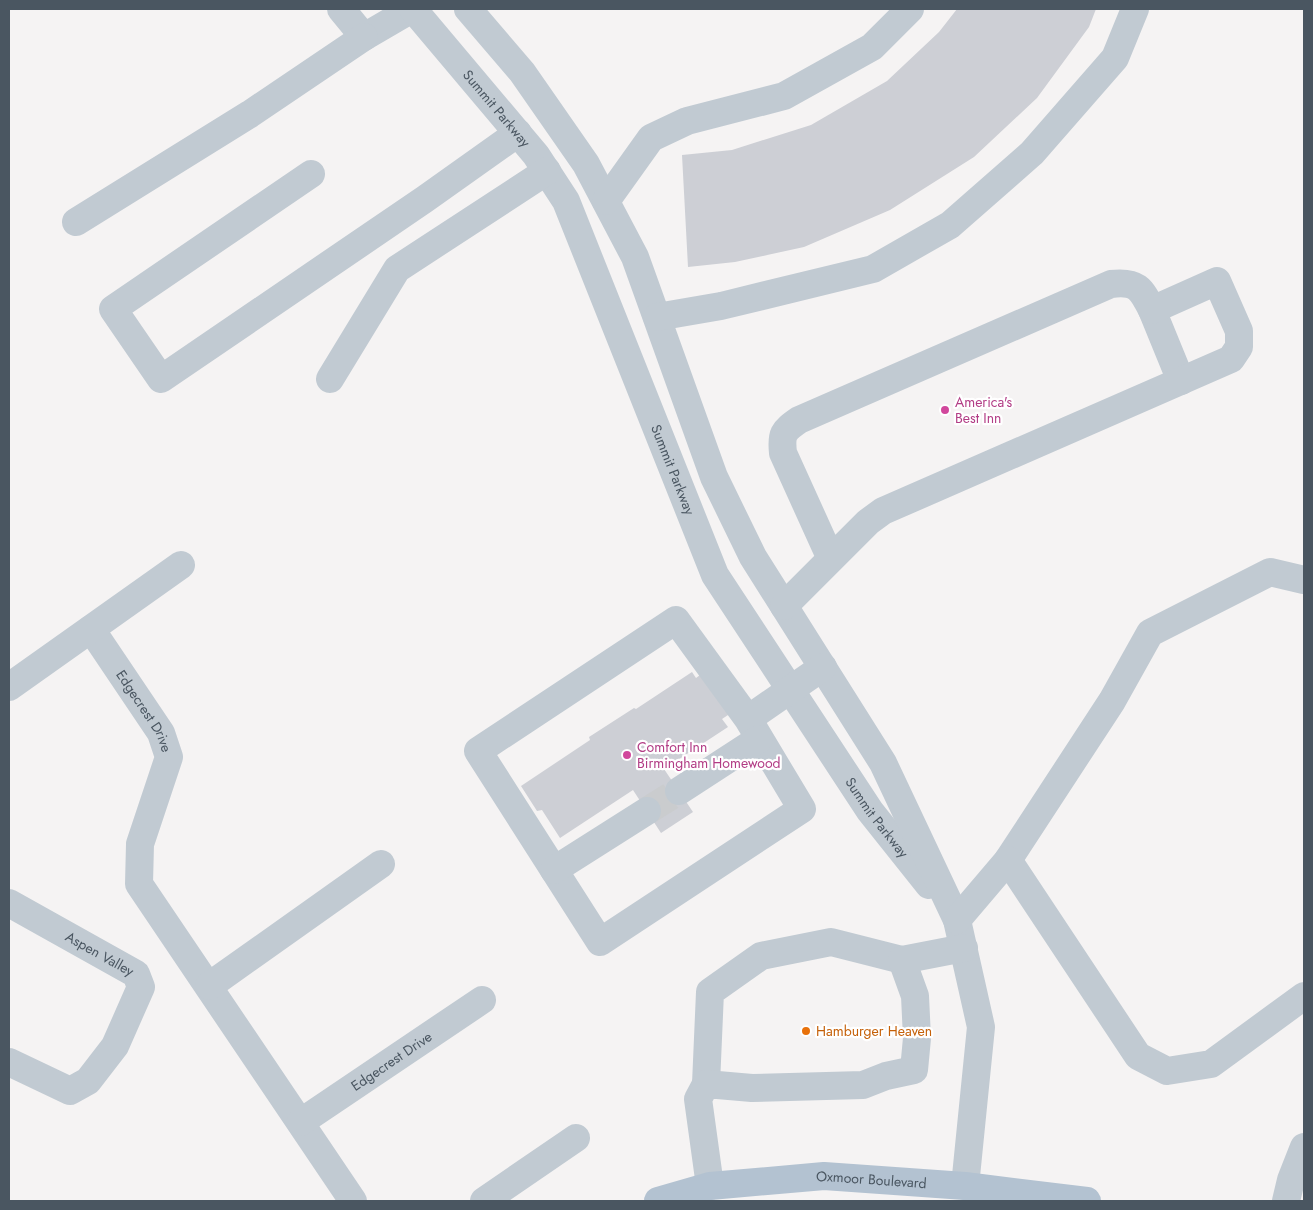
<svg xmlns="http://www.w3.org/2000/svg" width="1313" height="1210" font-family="Jost,sans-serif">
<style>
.building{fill:#cdcfd5}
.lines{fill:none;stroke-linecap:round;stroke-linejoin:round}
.minor-tunnel{stroke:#caccce;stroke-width:28;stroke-dasharray:28 14;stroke-linecap:butt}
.minor{stroke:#c1cad2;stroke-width:28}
.major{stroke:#b3c2d1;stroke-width:28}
.hotel-dot{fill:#d1479c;stroke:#fff;stroke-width:2}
.food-dot{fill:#e8710a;stroke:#fff;stroke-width:2}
.labels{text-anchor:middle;stroke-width:4.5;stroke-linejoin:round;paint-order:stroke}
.street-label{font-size:14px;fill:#4a5661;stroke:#fff}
.hotel-label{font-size:14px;fill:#b23c85;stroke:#fff;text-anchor:start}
.food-label{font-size:14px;fill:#c56008;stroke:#fff;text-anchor:start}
</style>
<rect width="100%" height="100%" fill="#f5f3f3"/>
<path class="building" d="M957,9H1096L1089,27L1037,98L974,157L890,210L804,247L735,262L688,267L682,155L732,150L811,125L887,81L939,32Z
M692,672L696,678L704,672L731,713L722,719L728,727L664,769L693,812L661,833L633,790L560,838L542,810L537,811L521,786L590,740L589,737L634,708L636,709Z"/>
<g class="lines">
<path class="minor-tunnel" d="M647,811L679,791"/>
<g class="minor">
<path d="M341,9L364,37L412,9"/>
<path id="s1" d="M413,9L536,155L566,201L715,575L870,811L929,885"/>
<path d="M468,9L522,72L586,164L635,257L714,477L753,557L883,763L957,920L981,1027L965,1186"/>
<path d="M311,174L113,309L161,379L425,199L518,133"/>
<path d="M606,201L651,138L687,121L784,96L872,47L910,9"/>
<path d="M76,222L250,114L364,37"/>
<path d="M1152,310L1181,381"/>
<path d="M657,317L721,306L873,269L950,225L1032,153L1115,58L1135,9"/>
<path d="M330,379L397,269L547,171"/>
<path d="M784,606L868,522L883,511L1231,359L1239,347V331L1217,281L1152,310C1141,288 1137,281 1111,284L799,420C783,431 781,434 783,453L831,559"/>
<path id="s2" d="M91,629L161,733L169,757L140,844L139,884L353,1201"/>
<path d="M9,687L181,565"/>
<path d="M748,719L802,809L600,942L478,751L676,620L748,719L823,667"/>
<path d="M679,791L759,739"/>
<path d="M1008,860L1112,701L1150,633L1270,572L1304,580"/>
<path d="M554,870L647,811"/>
<path id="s3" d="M9,903L136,974L141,987L115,1046L88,1081L70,1091L9,1062"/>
<path d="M957,920L1008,860L1138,1056L1167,1071L1211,1064L1304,996"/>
<path d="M209,986L381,864"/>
<path d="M706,1084L710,992L761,956L831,942L902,960"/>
<path id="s4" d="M301,1122L482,1000"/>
<path d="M710,1186L698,1099L706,1084L752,1088L863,1085L886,1076L914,1070L917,1038L915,996L902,960L964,948"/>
<path d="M484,1201L576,1138"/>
<path d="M1286,1201L1291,1180L1304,1147"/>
</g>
<path class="major" id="s5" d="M658,1201L710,1186L824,1176L965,1186L1087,1201"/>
</g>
<g class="hotel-dot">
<circle cx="945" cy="410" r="5"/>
<circle cx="627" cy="755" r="5"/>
</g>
<circle class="food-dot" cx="806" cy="1031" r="5"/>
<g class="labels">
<g class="street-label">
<text dy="5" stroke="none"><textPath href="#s1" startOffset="130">Summit Parkway</textPath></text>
<text dy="5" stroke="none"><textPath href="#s1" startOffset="535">Summit Parkway</textPath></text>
<text dy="5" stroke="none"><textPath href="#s2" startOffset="98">Edgecrest Drive</textPath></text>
<text dy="5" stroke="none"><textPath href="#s1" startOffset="940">Summit Parkway</textPath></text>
<text dy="5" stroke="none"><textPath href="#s3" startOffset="104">Aspen Valley</textPath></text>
<text dy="5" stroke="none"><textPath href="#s4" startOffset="109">Edgecrest Drive</textPath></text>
<text dy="5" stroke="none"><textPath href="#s5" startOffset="216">Oxmoor Boulevard</textPath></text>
</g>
<g class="hotel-label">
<text x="955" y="407">America's<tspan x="955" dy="16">Best Inn</tspan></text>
<text x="637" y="752">Comfort Inn<tspan x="637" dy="16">Birmingham Homewood</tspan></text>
</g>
<g class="food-label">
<text x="816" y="1036">Hamburger Heaven</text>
</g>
</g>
<rect width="1313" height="1210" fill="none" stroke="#4a5661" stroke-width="20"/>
</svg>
